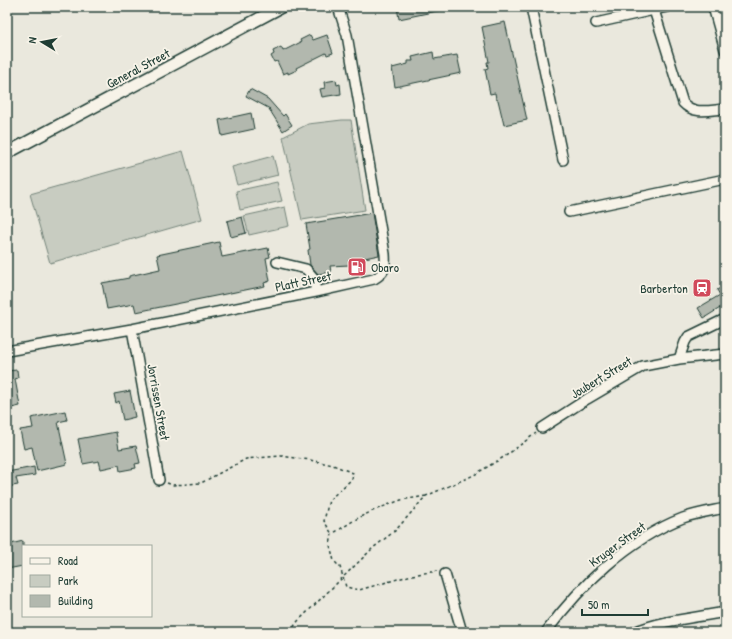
<svg xmlns="http://www.w3.org/2000/svg" width="732" height="639" font-family="'Patrick Hand',sans-serif">
<style>
.green{fill:#c8ccc1;stroke:#74847a}
.building{fill:#b2b8ae;stroke:#1f3d34}
.lines{fill:none;stroke-linecap:round;stroke-linejoin:round}
.minor-casing{stroke:#1f3d34;stroke-width:12}
.major-casing{stroke:#1f3d34;stroke-width:14}
.path{stroke:#1f3d34;stroke-width:1.5;stroke-dasharray:3 3;stroke-linecap:butt}
.minor{stroke:#f7f3e8;stroke-width:9}
.major{stroke:#f7f3e8;stroke-width:11}
.labels{text-anchor:middle;stroke-width:3.5;stroke-linejoin:round;paint-order:stroke}
.street-label{font-size:13px;fill:#1f3d34;stroke:#f7f3e8}
.poi-label{font-size:13px;fill:#1f3d34;stroke:#f7f3e8;text-anchor:start}
</style>
<rect width="100%" height="100%" fill="#eae8dd"/>
<filter id="ink" filterUnits="userSpaceOnUse"><feTurbulence type="fractalNoise" baseFrequency=".025" numOctaves="2"/><feDisplacementMap in="SourceGraphic" scale="8" xChannelSelector="R" yChannelSelector="G"/><feConvolveMatrix kernelMatrix="1 2 1 2 8 2 1 2 1" color-interpolation-filters="sRGB"/></filter>
<g filter="url(#ink)">
<path class="green" d="M342,120H351L365,210L302,220L283,137L308,124Z
M183,151L202,219L50,263L30,194Z
M273,156L278,175L237,185L232,167Z
M277,182L282,201L240,210L236,191Z
M285,207L289,226L249,235L244,216Z"/>
<path class="building" d="M397,7H442V10L399,19Z
M505,22L527,120L504,125L498,100L496,99L495,93L490,94L485,69L488,68L487,62H489L482,27Z
M310,35L313,40L327,35L333,53L327,55L326,53L296,68L297,70L288,74V72L283,74L277,61L274,62L271,56L274,54L273,51L281,47L283,51L301,42L300,40Z
M433,52L434,59L457,55L461,73L395,87L392,68L408,64V61H413L412,57Z
M336,80L337,85L340,84L341,94L322,97L320,89L325,88L324,82Z
M250,89L268,99L283,116L285,114L292,125L283,131L269,109H270L246,96Z
M251,113L254,129L222,136L219,120Z
M372,213L379,255L360,259L362,272L351,274L349,265L330,266L331,272L318,274L310,265L308,250L310,249L306,224Z
M242,217L246,233L231,237L227,221Z
M219,242L222,257L268,248L270,257L266,258L270,281L264,283L265,286L136,312L134,304L107,309L102,283L129,278V276L160,269L157,255Z
M725,285V305L704,318L698,308L720,295L717,290Z
M17,370L18,378L15,379L20,406L7,409V371Z
M130,391L135,417L123,420L119,401L116,403L114,394Z
M65,411L67,420L58,422L67,464L37,471L32,447L24,449L20,430L33,428L31,418Z
M116,432L119,449L136,446L140,463L135,464L136,468L120,471L119,465L101,469L99,461L83,464L78,439Z
M34,467L35,475L16,478L18,485L7,487V472Z
M23,541V566L7,569V545Z"/>
<g class="lines">
<g class="minor-casing">
<path id="minor" d="M531,7L563,160
M654,7V10L667,7
M713,7L725,50
M596,23L654,10L683,103C694,115 710,110 725,109
M569,212L725,179
M277,262L306,269L313,277L316,292
M132,329L159,480
M7,351L132,329L316,292L374,279C385,273 386,267 385,254L347,35L338,7
M679,359L685,342L688,337L725,319
M542,428L587,399L643,366L679,359L725,354
M445,574L462,632
M546,632C580,586 628,539 683,518C697,513 711,511 725,508
M634,632C662,620 695,618 725,612"/>
</g>
<g class="major-casing">
<path id="major" d="M7,153L281,7"/>
</g>
<path class="path" d="M167,483L173,485L201,483L246,459L281,456L310,460L333,465L353,473L352,479L329,500L324,521L332,534
M426,496L401,500L377,509L358,518L332,534L330,545L334,561L340,567L346,587L359,590L412,575L437,571
M290,632L298,621L373,548L396,530L426,496L474,475L507,455L536,433"/>
<use href="#minor" class="minor"/>
<use href="#major" class="major"/>
</g>
</g>
<defs>
<g id="fuel-square" transform="scale(1)"><rect x="-9" y="-9" width="18" height="18" rx="4" fill="#d1495b" stroke="#f7f3e8"/><path d="M-5.5-6h7V0h2V4h1.3V-2.5L3-4.5l.8-.8L6-3V5H2.5V1h-1V6h-7ZM-4.2-4.7v3.2H.2V-4.7Z" fill="#fff"/></g>
<g id="station-square" transform="scale(1)"><rect x="-9" y="-9" width="18" height="18" rx="4" fill="#d1495b" stroke="#f7f3e8"/><path d="M-3-6H3Q5-6 5-4V2Q5 4 3 4L4.5 6H3L1.5 4h-3L-3 6H-4.5L-3 4Q-5 4-5 2V-4Q-5-6-3-6ZM-3.5-4v3h7v-3ZM-3.5 1v1.5H-2V1ZM2 1v1.5H3.5V1Z" fill="#fff"/></g>
</defs>
<g fill-rule="evenodd">
<use href="#fuel-square" x="357" y="267"/>
<use href="#station-square" x="702" y="288"/>
</g>
<g class="labels">
<g class="street-label">
<text transform="translate(138 68) rotate(-28)" y="5">General Street</text>
<text transform="translate(303 281) rotate(-12)" y="5">Platt Street</text>
<text transform="translate(601 377) rotate(-31)" y="5">Joubert Street</text>
<text transform="translate(159 402) rotate(80)" y="5">Jorrissen Street</text>
<text transform="translate(617 544) rotate(-36)" y="5">Kruger Street</text>
</g>
<g class="poi-label">
<text x="371" y="272">Obaro</text>
<text x="688" y="293" text-anchor="end">Barberton</text>
</g>
</g>
<rect width="732" height="639" fill="none" stroke="#f7f3e8" stroke-width="24"/>
<rect x="12" y="12" width="708" height="615" fill="none" stroke="#1f3d34" stroke-width="1.5" filter="url(#ink)"/>
<rect x="22" y="545" width="130" height="72" fill="#f7f3e8" stroke="#a1aaa0"/>
<rect x="30" y="558" width="20" height="6" fill="#f7f3e8" stroke="#a1aaa0"/>
<text x="58" y="565" font-size="12" fill="#1f3d34">Road</text>
<rect x="30" y="575" width="20" height="12" fill="#c8ccc1" stroke="#a1aaa0"/>
<text x="58" y="585" font-size="12" fill="#1f3d34">Park</text>
<rect x="30" y="595" width="20" height="12" fill="#b2b8ae" stroke="#a1aaa0"/>
<text x="58" y="605" font-size="12" fill="#1f3d34">Building</text>
<g transform="translate(42 42) rotate(280)" stroke="#f7f3e8" stroke-width="3" paint-order="stroke">
<path d="M0-3L7 15L0 10L-7 15Z" fill="#1f3d34"/>
<text y="-6" font-size="11" font-weight="bold" text-anchor="middle" fill="#1f3d34">N</text>
</g>
<path d="M582 609v6h66v-6" fill="none" stroke="#1f3d34" stroke-width="2"/>
<text x="588" y="609" font-size="12" fill="#1f3d34" stroke="#f7f3e8" stroke-width="3" paint-order="stroke">50 m</text>
</svg>
